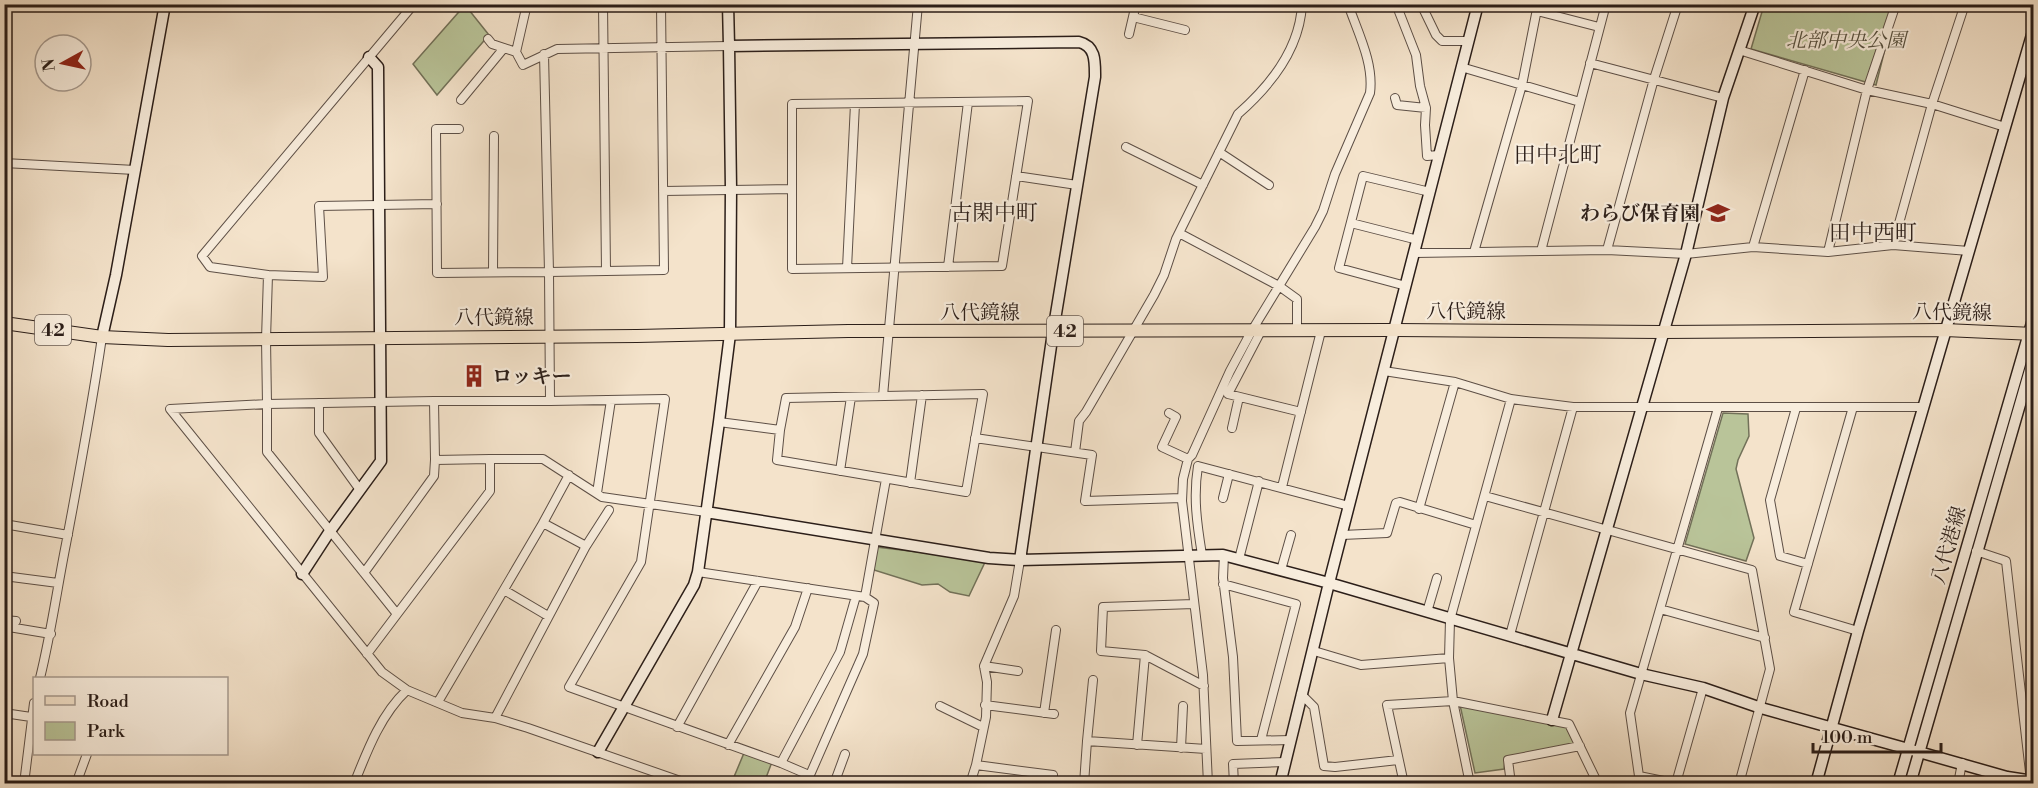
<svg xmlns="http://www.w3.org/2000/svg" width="2038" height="788" font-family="'Libre Bodoni','Noto Serif JP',serif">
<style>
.green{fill:#b9c499;stroke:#727159;stroke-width:1.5}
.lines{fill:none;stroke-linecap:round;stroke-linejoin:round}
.street-casing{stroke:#5d4f46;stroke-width:10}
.secondary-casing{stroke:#2b1e19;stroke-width:13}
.primary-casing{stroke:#2b1e19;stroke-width:14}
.street{stroke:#f8eddd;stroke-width:8}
.secondary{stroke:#f8eddd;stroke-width:10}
.primary{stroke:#f4e3cb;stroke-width:12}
.labels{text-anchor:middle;stroke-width:4.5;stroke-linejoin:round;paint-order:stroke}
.shield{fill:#f8eddd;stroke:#685c54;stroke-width:1.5}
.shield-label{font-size:18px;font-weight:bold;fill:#2b1e19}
.park-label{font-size:20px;font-style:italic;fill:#56503f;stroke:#f8eddd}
.poi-label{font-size:20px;font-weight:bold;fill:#2b1e19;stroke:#f8eddd;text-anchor:end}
.street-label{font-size:20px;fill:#2b1e19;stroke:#f8eddd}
.quarter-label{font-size:22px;fill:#2b1e19;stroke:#f8eddd}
</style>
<rect width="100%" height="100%" fill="#f4e3cb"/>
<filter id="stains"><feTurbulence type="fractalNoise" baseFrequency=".00333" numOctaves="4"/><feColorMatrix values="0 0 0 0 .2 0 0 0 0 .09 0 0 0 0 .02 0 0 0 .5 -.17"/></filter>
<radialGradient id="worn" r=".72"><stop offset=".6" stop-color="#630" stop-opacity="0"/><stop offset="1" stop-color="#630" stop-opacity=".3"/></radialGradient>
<path class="green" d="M465,5L489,35L437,95L413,64Z
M1764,5H1896L1876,85L1751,49Z
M1723,413L1748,414L1749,436L1738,460L1736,469L1754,538L1746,561L1685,544Z
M876,547L986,560L969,596L950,592L938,584L922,585L874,570Z
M1460,705L1566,727L1576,745L1505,760L1504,769L1475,773Z
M744,753L772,762L764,783L731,784Z"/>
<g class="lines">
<g class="street-casing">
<path id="street" d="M603,4L606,271L664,270L661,5
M1396,4L1416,55L1420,86L1426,108L1425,125L1427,156L1439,155
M1421,4L1436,35L1442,41H1468
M1537,11L1599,27
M1133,17L1185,30
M1129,34L1136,4
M488,39L492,44L516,52L523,65L557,49L729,46
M1739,50L1867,90L1932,104L2005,127
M516,52L527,4
M544,54L549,272L606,271
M1590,63L1723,98
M1461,67L1580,102
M1395,98L1397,105L1426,108
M461,100L504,48
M1126,147L1203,185
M1219,152L1269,185
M4,163L135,170
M1016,176L1077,185
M663,191L792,189V104L1028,101L1002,266L792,269V189
M1351,223L1418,240
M1179,233L1279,286L1297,299V331
M1893,245L1932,104L1965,4
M1753,247L1805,70
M1607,250L1654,79L1678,4
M1541,251L1606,4
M1474,252L1522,85L1538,4
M1828,252L1867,90L1896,4
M1415,253L1607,250L1686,254L1753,247L1828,252L1893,245L1969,251
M948,267L968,102
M847,268L855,104
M493,271L494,136
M268,275L210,267L202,256L414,4
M1406,286L1339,268L1363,176L1430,192
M1261,331L1228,394L1301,412
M1384,371L1455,382L1511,399L1573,407H1924
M883,396L918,4
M434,401H550L549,272L437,273L436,129H459
M550,401L665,399L641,562L569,687L781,763L809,775
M319,403V433L360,490
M1853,407L1794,612L1858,631
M1796,408L1770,500L1780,556L1808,564
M1169,413L1176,417L1162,447L1188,459L1183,479L1182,501L1203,675L1208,784
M719,422L780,430L786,398L983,394L966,492L777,460L780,430
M1232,428L1239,397
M975,438L1092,455L1085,501L1182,498
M1075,452L1079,421L1086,412L1154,295L1164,275L1176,239L1238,114C1270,86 1300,49 1302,4
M490,459H543L602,497L706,512
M1188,459L1192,455L1230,371L1251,332L1315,227L1323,211L1335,174L1370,93C1374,63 1358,33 1348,4
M840,471L851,397
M910,483L922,395
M1282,487L1321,331
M597,493L611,400
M1485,496L1752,570L1770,669L1739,784
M1223,498L1229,474
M1419,509L1455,382
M543,523L569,475
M4,524L68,535
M1342,535L1387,533L1396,503L1400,502L1476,525
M586,546L609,510
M1976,551L2006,561L2031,781
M1202,555C1197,524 1193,497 1198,466L1349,506
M1224,555L1223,578L1233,657L1237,741L1291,740
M1239,559L1259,481
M1281,570L1291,535
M698,572L865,597L886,479
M364,573L434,476L435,460
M4,576L58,583
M1223,584L1296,604L1261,740
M504,590L548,616
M1660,609L1765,638
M1427,612L1437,578
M397,614L267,452V404L170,409L382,672L407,690L462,713L495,718L528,728L689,784
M4,620L16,621
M9,627L51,634
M1510,635L1573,407
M1314,651L1361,665L1449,658
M367,654L490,491V459L435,460L434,401L267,404L266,339L268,275L323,277L319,206L437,204
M1145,655L1101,651L1103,607L1194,604
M984,666L1018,671
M40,678C51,634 57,589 66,544C79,475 92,406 102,337
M1301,694L1314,707L1324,766L1335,767L1398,760
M438,702L543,523L586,546L495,718
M985,705L1054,714
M940,706L983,727
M4,713L31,717
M1044,713L1056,630
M677,727L758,581
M1087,741L1093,680
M728,745L795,627L808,588
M1137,745L1145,655L1204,686
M1181,748L1183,706
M781,763L840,652L856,596
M976,765L1053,775
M1639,776L1678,784
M1676,783L1703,688
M24,784L34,703
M76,784L87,754
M354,784C367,751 381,714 407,690
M806,784L863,654L874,603L865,597
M834,784L845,754
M970,784L976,765L986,717L987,682L984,666L1014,596L1020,560
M1084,784L1087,741L1206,749
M1234,784L1233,764L1285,762
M1404,784L1387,705L1453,701L1569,724L1598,784
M1470,784L1453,701L1449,658L1450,620L1511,399
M1511,784L1508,760L1580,746
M1638,784L1639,776L1630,713L1718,408
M1958,784L1962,763"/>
</g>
<g class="secondary-casing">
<path id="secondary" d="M728,4L729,46
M102,337L116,275L165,4
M706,512L989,558L1020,560L1223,555L1329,583L1641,674L1703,688L1761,708L1919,752L2007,777L2034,781
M302,574L330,531L381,461L378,67L369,57
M1552,720L1686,254L1723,98L1755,4
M598,752L694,585L698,572L719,422L730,334L731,189L729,46L1079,42C1096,46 1095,62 1095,77L1053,332L1020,560
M1280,784L1329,583L1478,4
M1816,784L1858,631L2034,28
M1898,784L2034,316
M1910,784L2034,356"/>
</g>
<g class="primary-casing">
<path id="primary" d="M4,323L102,337L168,340L637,336L848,331L1395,330L1662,332L1945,330L2034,334"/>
</g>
<use href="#street" class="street"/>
<use href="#secondary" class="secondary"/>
<use href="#primary" class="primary"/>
</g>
<defs>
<g id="school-bare" transform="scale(1.8)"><path d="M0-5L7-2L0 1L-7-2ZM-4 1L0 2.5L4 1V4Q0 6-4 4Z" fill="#8f2418" stroke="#f8eddd" stroke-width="2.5" paint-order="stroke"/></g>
<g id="building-bare" transform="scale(1.8)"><path d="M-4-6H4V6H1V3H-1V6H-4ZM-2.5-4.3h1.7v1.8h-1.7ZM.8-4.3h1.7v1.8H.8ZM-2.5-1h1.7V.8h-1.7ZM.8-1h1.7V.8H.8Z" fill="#8f2418" stroke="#f8eddd" stroke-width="2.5" paint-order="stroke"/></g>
</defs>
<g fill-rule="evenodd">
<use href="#school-bare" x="1718" y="213"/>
<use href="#building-bare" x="474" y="376"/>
</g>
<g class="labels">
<g class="shield">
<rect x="35" y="315" width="36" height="30" rx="4.5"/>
<rect x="1047" y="316" width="36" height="30" rx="4.5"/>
</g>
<g class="shield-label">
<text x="53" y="336">42</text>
<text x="1065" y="337">42</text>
</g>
<g class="park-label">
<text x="1846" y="47">北部中央公園</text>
</g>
<g class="poi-label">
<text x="1700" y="220">わらび保育園</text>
<text x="492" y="383" text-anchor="start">ロッキー</text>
</g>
<g class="street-label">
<text x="1466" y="318">八代鏡線</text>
<text x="980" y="319">八代鏡線</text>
<text transform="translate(1952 312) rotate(1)" y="7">八代鏡線</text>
<text x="494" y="324">八代鏡線</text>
<text transform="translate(1948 545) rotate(-74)" y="7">八代港線</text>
</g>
<g class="quarter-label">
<text x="1558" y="162">田中北町</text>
<text x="994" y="220">古閑中町</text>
<text x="1873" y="240">田中西町</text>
</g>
</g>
<rect width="2038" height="788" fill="none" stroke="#f4e3cb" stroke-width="24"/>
<rect x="6" y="6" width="2026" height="776" fill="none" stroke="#2b1e19" stroke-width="3"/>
<rect x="12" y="12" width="2014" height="764" fill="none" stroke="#2b1e19" stroke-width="1.5"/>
<rect x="33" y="677" width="195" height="78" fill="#f8eddd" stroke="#a69a8f" stroke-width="1.5"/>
<rect x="45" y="696" width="30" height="9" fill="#f4e3cb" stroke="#a69a8f" stroke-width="1.5"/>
<text x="87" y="707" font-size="18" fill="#2b1e19">Road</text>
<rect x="45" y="722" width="30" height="18" fill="#b9c499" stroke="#a69a8f" stroke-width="1.5"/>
<text x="87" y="737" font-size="18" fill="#2b1e19">Park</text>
<g transform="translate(63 63) rotate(262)"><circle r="28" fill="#f8eddd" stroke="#a69a8f" stroke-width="1.5"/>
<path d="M0-4.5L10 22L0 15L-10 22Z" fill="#8f2418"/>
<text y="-9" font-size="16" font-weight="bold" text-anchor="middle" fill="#2b1e19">N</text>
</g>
<path d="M1813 743v9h128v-9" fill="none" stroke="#2b1e19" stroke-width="3"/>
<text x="1822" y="743" font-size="18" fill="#2b1e19" stroke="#f8eddd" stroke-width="4.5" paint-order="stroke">100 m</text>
<rect width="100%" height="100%" filter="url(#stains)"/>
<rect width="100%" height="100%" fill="url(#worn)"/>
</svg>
